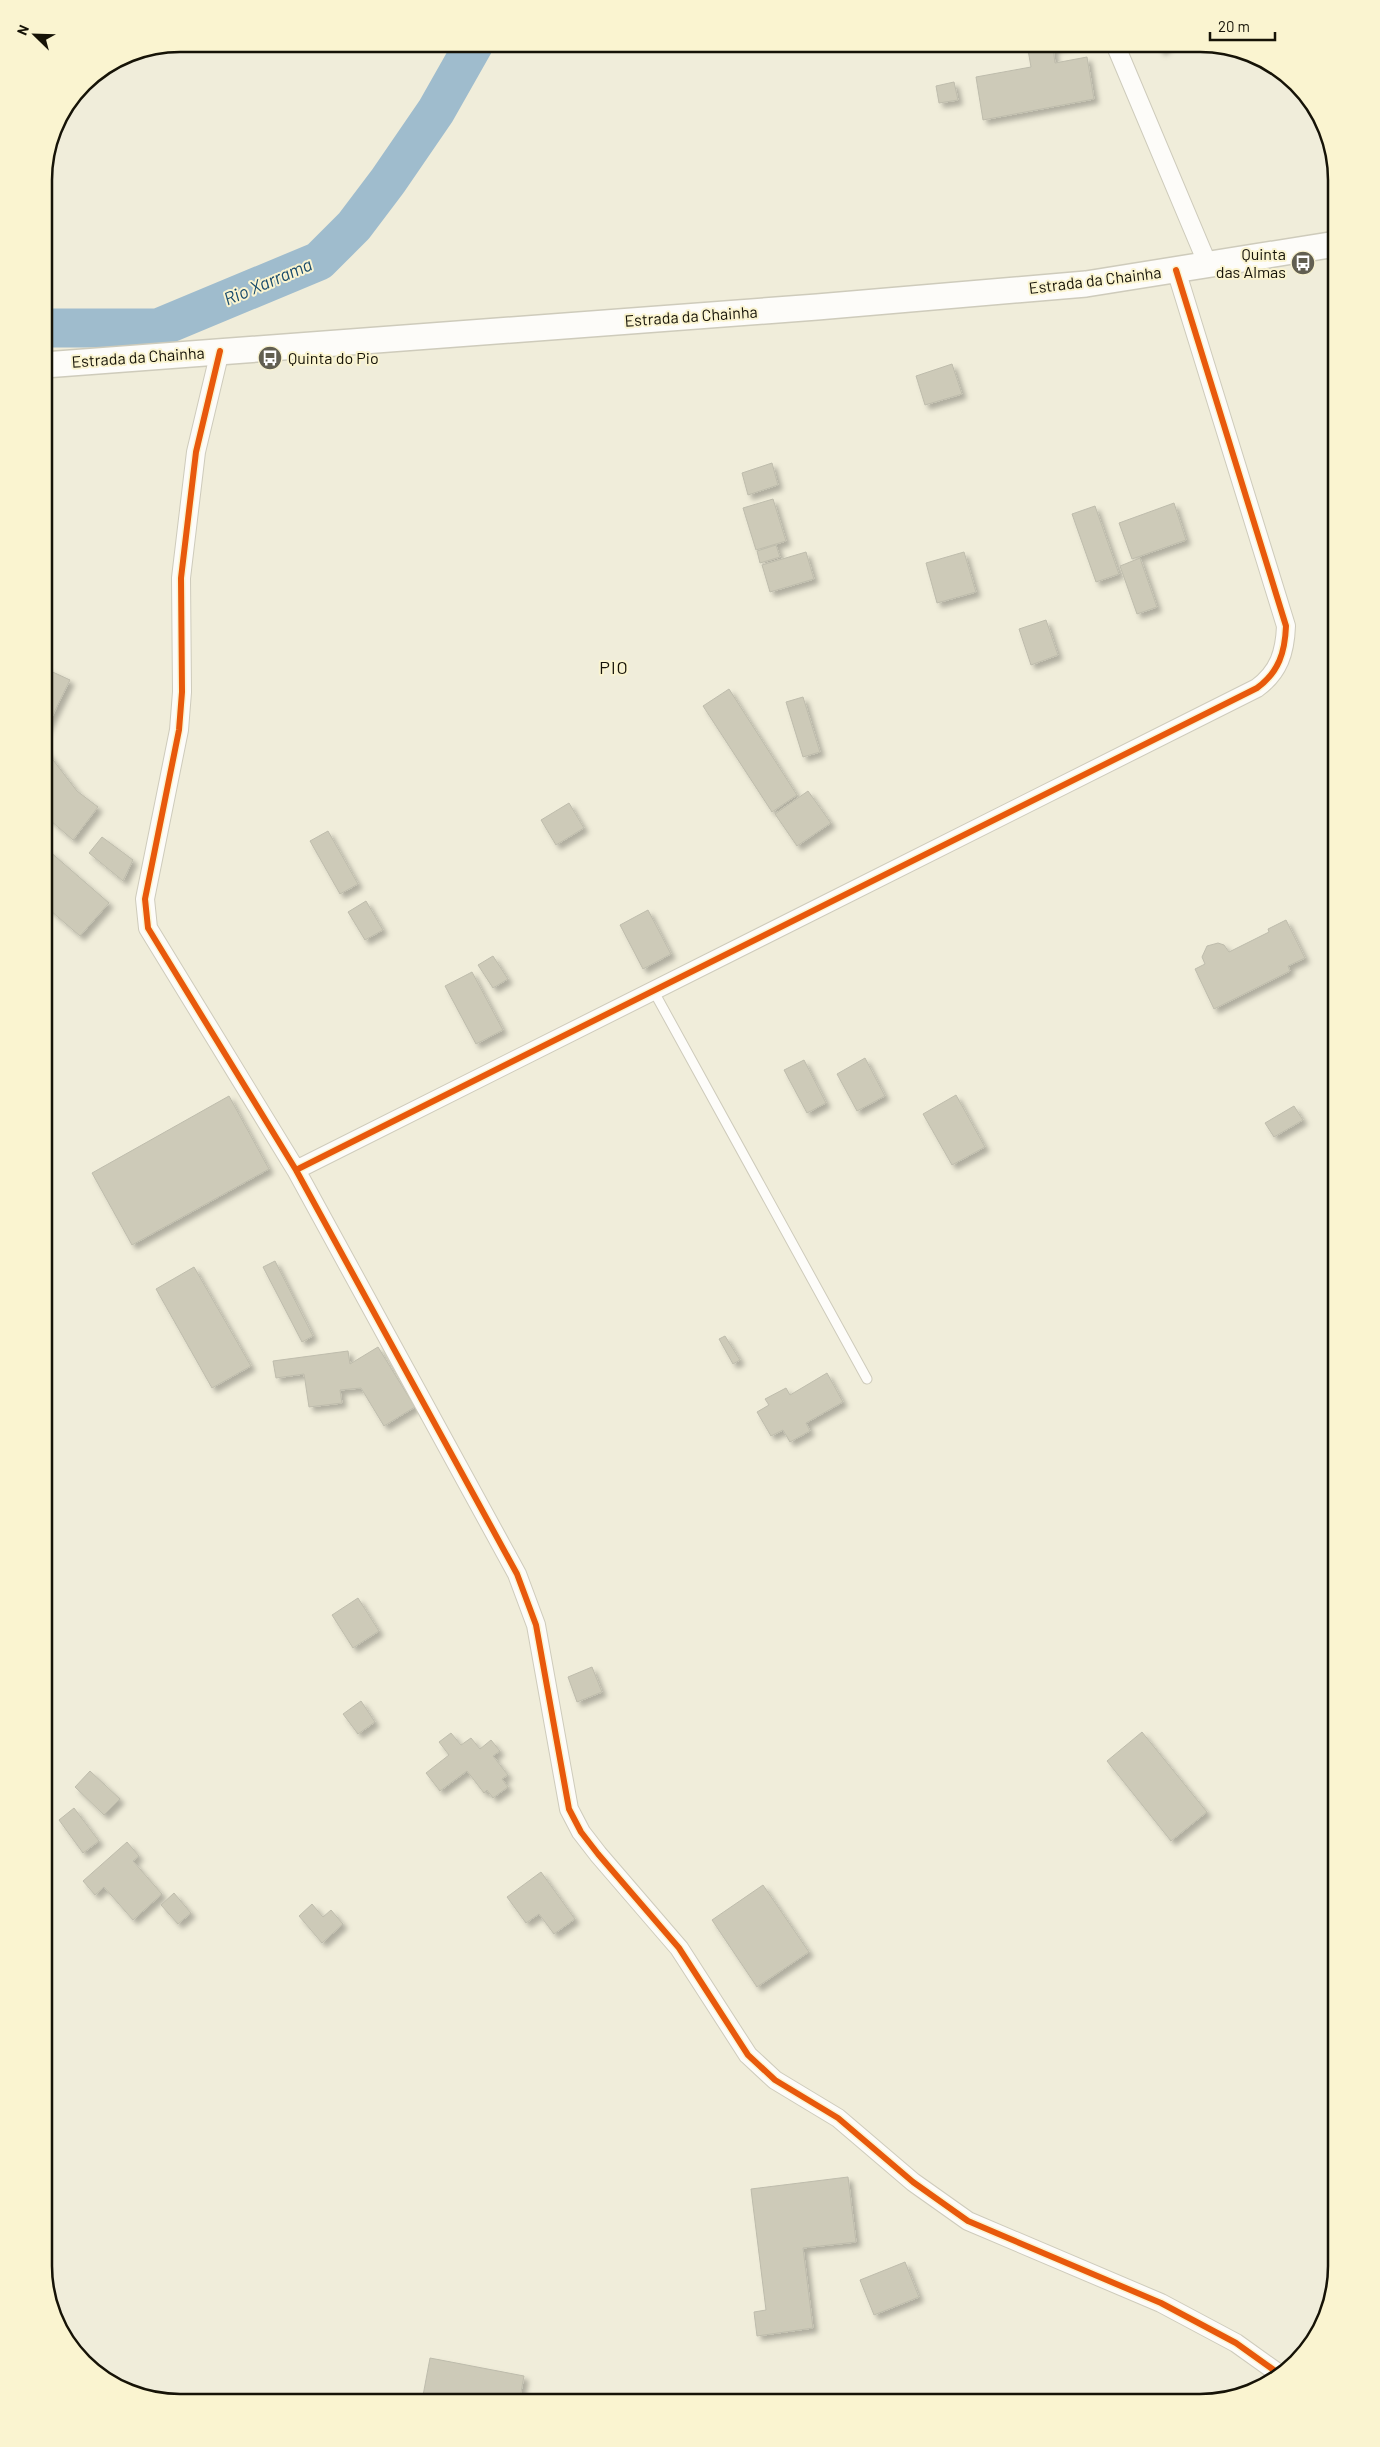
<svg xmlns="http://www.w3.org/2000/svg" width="1380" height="2447" font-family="Barlow,sans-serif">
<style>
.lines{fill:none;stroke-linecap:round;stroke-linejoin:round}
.river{stroke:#9fbccd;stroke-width:39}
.building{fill:#cdcab8;stroke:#bebcac;filter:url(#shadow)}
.lane-casing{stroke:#cecbbb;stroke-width:11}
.street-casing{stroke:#cecbbb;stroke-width:20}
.secondary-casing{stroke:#cecbbb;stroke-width:28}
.lane{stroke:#fdfcf9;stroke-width:9}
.street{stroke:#fdfcf9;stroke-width:18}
.secondary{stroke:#fdfcf9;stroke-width:25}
.cycleway-casing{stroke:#faf4d0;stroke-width:9}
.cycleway{stroke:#e8590c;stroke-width:6}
.labels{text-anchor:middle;stroke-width:4;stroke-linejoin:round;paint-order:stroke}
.poi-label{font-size:16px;fill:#161307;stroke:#faf4d0;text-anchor:end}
.street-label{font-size:16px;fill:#161307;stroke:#faf4d0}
.water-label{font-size:18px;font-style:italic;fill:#174a6b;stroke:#faf4d0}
.neighbourhood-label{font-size:18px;letter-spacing:1px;fill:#161307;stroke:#faf4d0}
.rim{fill:none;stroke:#161307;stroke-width:2.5}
</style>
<defs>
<filter id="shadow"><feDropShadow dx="4.5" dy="4.5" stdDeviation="2.5" flood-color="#0004"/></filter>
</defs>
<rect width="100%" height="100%" fill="#f0edda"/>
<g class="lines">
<path class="river" d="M44,328H158L319,261L354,226L388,181L436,111L474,44"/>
</g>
<path class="building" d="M1027,44H1072L1053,48L1055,63L1087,57L1094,99L983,120L976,77L1031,67Z
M1156,44H1169L1161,51Z
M954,82L958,100L939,103L936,86Z
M952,364L962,394L925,405L916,376Z
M772,463L778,485L748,495L742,473Z
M773,499L786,541L756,550L743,508Z
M1174,503L1186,540L1132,559L1119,523Z
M1095,506L1119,574L1096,582L1072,514Z
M776,545L780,557L760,563L757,551Z
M806,552L814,579L770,592L762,565Z
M964,552L976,592L937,603L926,563Z
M1140,558L1157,607L1137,614L1120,566Z
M1046,620L1058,655L1031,665L1019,629Z
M44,668L70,680L44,733Z
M729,689L797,795L772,812L703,706Z
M803,697L820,752L803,757L786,702Z
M44,748L77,791L98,807L73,840L44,815Z
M808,791L831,823L797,846L775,814Z
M569,803L584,828L556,845L541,820Z
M328,831L358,884L340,894L310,841Z
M102,837L133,860L123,881L89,853Z
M48,850L109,903L80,936L44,905V855Z
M366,901L383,930L365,940L348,912Z
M648,910L671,954L643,969L620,925Z
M1286,920L1305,958L1288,966L1290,971L1214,1009L1195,969L1205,964L1202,957L1207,946L1218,943L1224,945L1229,952L1269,932L1268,929Z
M493,956L508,979L493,988L478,965Z
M472,972L503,1030L476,1044L445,986Z
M865,1058L885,1096L857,1111L837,1074Z
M804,1060L826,1103L807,1113L784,1070Z
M956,1095L985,1147L952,1165L923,1114Z
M229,1096L269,1169L132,1245L92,1173Z
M1294,1106L1303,1120L1274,1137L1265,1123Z
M275,1261L313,1336L302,1342L263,1267Z
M194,1267L251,1366L212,1388L156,1289Z
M725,1336L740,1360L733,1364L719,1339Z
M378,1347L415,1407L384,1426L361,1388L340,1390L342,1403L309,1407L304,1374L276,1378L273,1361L348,1351L350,1364Z
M827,1373L843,1402L806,1423L810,1431L790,1442L783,1430L771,1436L757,1412L769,1405L765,1399L786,1388L790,1395Z
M358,1598L379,1631L353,1648L332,1615Z
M592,1667L602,1692L577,1702L568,1677Z
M361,1701L375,1722L358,1734L343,1714Z
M1142,1732L1207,1812L1171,1841L1107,1761Z
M451,1733L461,1745L471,1738L480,1749L491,1740L500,1751L493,1756L508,1775L502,1779L508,1787L493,1798L487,1790L484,1793L467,1771L440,1791L426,1773L449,1755L439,1742Z
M90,1771L120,1799L104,1815L75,1787Z
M74,1808L99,1841L83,1853L59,1820Z
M127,1842L139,1856L133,1861L162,1894L133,1920L104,1887L95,1895L83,1881Z
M541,1872L575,1919L554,1934L539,1914L526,1923L507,1897Z
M763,1885L809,1952L757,1987L712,1920Z
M174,1893L191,1913L178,1924L161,1905Z
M312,1904L323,1917L331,1910L343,1924L322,1943L299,1916Z
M848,2177L856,2242L803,2248L813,2328L757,2336L754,2312L766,2310L751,2189Z
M905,2262L919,2297L874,2315L860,2280Z
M430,2358L524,2376L519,2403L422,2401Z"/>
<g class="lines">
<g class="lane-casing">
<path id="lane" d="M653,990L867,1379"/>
</g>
<g class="street-casing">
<path id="street" d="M1115,44L1208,265
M220,351L196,452L181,578L182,692L179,730L145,899L148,928L296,1170L517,1574L536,1625L569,1809L581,1832L598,1854L679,1948L748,2055L775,2080L838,2118L913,2182L968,2221L1161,2303L1236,2343L1278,2373
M296,1170L1257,688C1279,672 1285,652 1286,626L1176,270"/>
</g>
<g class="secondary-casing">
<path id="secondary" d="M44,365L817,307L1086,284L1336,244"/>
</g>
<use href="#lane" class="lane"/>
<use href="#street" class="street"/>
<use href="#secondary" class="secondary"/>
<g class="cycleway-casing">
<path id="cycleway" d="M220,351L196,452L181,578L182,692L179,730L145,899L148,928L296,1170L517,1574L536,1625L569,1809L581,1832L598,1854L679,1948L748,2055L775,2080L838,2118L913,2182L968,2221L1161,2303L1236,2343L1278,2373
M296,1170L1257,688C1279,672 1285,652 1286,626L1176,270"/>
</g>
<use href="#cycleway" class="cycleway"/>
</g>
<defs>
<g id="bus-disc" transform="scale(1.25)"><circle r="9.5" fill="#625f51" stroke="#faf4d0"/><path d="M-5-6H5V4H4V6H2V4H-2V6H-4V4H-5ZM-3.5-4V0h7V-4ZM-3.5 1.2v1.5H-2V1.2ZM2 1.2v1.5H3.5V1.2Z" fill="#fff"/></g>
</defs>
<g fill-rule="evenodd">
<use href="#bus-disc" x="1303" y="263"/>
<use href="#bus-disc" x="270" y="358"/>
</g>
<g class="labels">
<g class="poi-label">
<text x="1286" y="260">Quinta<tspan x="1286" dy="18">das Almas</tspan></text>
<text x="288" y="364" text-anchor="start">Quinta do Pio</text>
</g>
<g class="street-label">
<text transform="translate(1095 280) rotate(-7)" y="6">Estrada da Chainha</text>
<text transform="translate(691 316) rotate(-4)" y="6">Estrada da Chainha</text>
<text transform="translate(138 357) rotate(-4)" y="6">Estrada da Chainha</text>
</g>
<g class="water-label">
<text transform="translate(268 282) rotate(-23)" y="6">Rio Xarrama</text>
</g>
<g class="neighbourhood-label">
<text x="614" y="674">PIO</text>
</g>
</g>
<path d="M0 0H1380V2447H0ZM180 52H1200A128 128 0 0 1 1328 180V2266A128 128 0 0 1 1200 2394H180A128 128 0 0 1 52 2266V180A128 128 0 0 1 180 52Z" fill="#faf4d0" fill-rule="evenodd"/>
<path class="rim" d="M180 52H1200A128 128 0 0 1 1328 180V2266A128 128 0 0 1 1200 2394H180A128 128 0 0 1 52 2266V180A128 128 0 0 1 180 52Z"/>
<g transform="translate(35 35) rotate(293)" stroke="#faf4d0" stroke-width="4" paint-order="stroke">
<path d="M0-4L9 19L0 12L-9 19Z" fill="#161307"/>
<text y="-8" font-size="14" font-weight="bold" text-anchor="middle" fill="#161307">N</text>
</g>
<path d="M1210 32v8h65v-8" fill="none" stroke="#161307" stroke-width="2.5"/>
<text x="1218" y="32" font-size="15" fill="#161307" stroke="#faf4d0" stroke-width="4" paint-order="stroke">20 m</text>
</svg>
